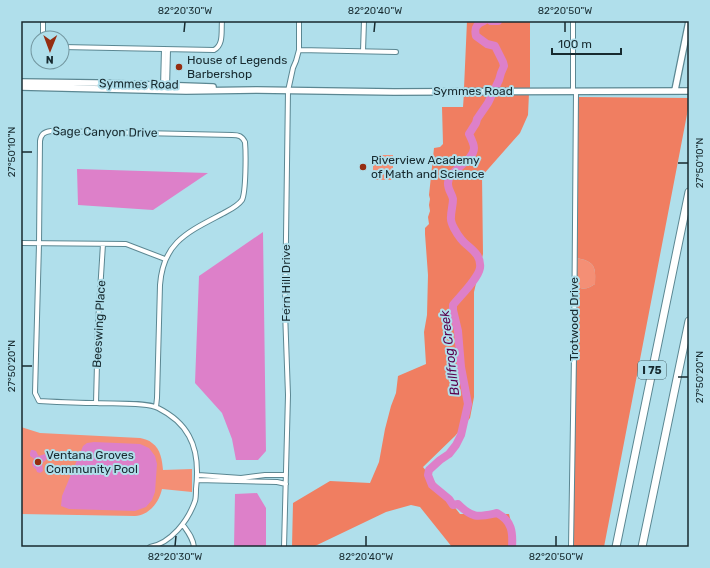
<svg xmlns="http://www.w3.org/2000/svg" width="710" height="568" font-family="Rubik,sans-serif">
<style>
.green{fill:#f48f75}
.forest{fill:#f07e61}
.water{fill:#dd80c9}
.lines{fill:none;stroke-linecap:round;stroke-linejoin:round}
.river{stroke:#dd80c9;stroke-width:8}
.street-casing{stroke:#5b8792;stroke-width:6}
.secondary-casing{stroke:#5b8792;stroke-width:8}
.highway-casing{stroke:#5b8792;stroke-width:9}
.street{stroke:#fff;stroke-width:4}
.secondary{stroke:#fff;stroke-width:5.5}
.highway{stroke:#fff;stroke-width:7}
.ticks{fill:none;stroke:#172a2f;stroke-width:1.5}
.poi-dot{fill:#952d11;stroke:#b0dfeb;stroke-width:1.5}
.labels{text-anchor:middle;stroke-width:4;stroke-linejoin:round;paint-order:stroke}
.shield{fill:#b0dfeb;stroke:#456067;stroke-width:1}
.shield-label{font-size:11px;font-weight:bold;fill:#172a2f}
.poi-label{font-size:12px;fill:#172a2f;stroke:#b0dfeb;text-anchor:start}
.street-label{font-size:12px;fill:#172a2f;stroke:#b0dfeb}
.water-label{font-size:13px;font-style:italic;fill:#59004d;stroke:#b0dfeb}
.neatline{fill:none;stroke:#172a2f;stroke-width:1.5}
.ticks-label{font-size:10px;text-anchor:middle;fill:#172a2f}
</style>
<rect width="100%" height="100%" fill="#b0dfeb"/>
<path class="green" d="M373,155H393V180H373Z
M577,258C580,259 583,259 587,261C597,265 595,275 595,284C589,288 583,291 577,286Z
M21,427L40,433L140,438C144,439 149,440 152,443C161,449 162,461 163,470L192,469V492L162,489C159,503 149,515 135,516L21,514Z"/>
<path class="forest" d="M467,21H530V88H464Z
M464,93H529L528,115L520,133L482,176L483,254L474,292V397L470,418L455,436L423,467L460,514H509C512,525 515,536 514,547H452L420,507L411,505L386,512L315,546V547H292L293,503L330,481L370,483L379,462L385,429L391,406L396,393L398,376L426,364L424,332L427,315L428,275L425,234V228L429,224L428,217L430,211L429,205L430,199L429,195L434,148L440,147L443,144L442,107H463Z
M578,97L689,98V104L604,547H573L577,286C583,291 589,288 595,284C595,275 597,265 587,261C583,259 580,259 577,258Z"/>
<path class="water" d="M77,169L208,173L153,210L78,205Z
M263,232L266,451L258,460H236L232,439L222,413L195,383L199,276Z
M94,442L140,444L149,448L155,456L157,464L155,492L152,500L146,507L135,511L69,509L61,506L62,496L83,446L87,443Z
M31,450H33L36,451L38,455L39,456L45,454L47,458L46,460L42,463L43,471L40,473L37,472L36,469C31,466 32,464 34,459L33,458L30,456V453Z
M257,493L266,508V547H234L235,494Z"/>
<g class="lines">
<path class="river" d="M484,21C476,24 474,28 476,36L487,44L495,46L503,62L504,66L501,73L499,80L488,103L477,119L476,123L469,134C471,138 474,144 474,148C474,162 447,170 448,184C448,190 452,194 453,199C453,205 451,211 451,217C450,223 457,234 461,239C468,248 482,253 480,268C478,279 460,296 453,305V310L458,331L461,367L468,404L461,435L456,445L449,454L440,460L429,470L428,475L432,485L449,499L453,505L458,504C473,519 478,517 497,513C512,521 513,532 512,547
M491,21H498"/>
<g class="street-casing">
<path id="street" d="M573,21V91
M43,38V21
M62,47L214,50C224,45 221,31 222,21
M299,50L396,52
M363,51L364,21
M163,87L164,49
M167,88L168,50
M21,243L126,244L165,259
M96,403L98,324L103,244
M198,475L241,478L265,475H286
M198,480L277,482L286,484
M183,525C188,532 193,538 194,547
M150,547C171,543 188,521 195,501C196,498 196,493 196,489C198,472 198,452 189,436C182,423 170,414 158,408C145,402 112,404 97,403C78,403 58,402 39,401L35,393L39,244L40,141C41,134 44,132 51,131L232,135C239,135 242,136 245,142C246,153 246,192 242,200C237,207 229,210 222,214C188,232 163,242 160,285L157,398L156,407
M284,547L288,395L285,311L288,91L293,68L296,61L299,50V21
M571,547L574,356L576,91"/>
</g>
<g class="secondary-casing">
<path id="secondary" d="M21,82L97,83L213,87
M21,87L186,91L257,90L394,92L689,91
M675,90L689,21"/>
</g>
<g class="highway-casing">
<path id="highway" d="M616,547L689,192
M642,547L689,321"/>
</g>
<use href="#street" class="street"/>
<use href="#secondary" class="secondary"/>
<use href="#highway" class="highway"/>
</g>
<path class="ticks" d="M184,32L185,22M374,32L375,22M565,32V22M22,152H32M678,163H688M22,366H32M678,377H688M175,546L176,536M366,546V536M556,546V536"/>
<g class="poi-dot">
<circle cx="179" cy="67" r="4"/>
<circle cx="363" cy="167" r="4"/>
<circle cx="38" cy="462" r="4"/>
</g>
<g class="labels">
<rect class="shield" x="638" y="361" width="28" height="18" rx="3"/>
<g class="shield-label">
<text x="652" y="374">I 75</text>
</g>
<g class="poi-label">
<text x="187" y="64">House of Legends<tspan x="187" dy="14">Barbershop</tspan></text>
<text x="371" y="164">Riverview Academy<tspan x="371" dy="14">of Math and Science</tspan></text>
<text x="46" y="459">Ventana Groves<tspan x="46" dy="14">Community Pool</tspan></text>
</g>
<g class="street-label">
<text transform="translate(139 84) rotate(1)" y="4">Symmes Road</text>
<text x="473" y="95">Symmes Road</text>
<text transform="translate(105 132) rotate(1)" y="4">Sage Canyon Drive</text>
<text transform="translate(286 283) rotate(-90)" y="4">Fern Hill Drive</text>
<text transform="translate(574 319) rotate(-90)" y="4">Trotwood Drive</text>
<text transform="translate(99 324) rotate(-87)" y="4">Beeswing Place</text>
</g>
<g class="water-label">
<text transform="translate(449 353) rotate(-97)" y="5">Bullfrog Creek</text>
</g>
</g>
<rect width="710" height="568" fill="none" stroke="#b0dfeb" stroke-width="44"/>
<g transform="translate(50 50) rotate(181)"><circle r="19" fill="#b0dfeb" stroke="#7397a0"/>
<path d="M0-3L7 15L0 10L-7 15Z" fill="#952d11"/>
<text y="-6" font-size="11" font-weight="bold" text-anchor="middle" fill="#172a2f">N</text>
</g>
<path d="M552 48v6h69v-6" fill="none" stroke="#172a2f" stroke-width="2"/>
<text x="558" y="48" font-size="12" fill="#172a2f" stroke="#b0dfeb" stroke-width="3" paint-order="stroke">100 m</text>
<rect x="22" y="22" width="666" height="524" class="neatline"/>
<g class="ticks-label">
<text x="185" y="14">82°20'30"W</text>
<text x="375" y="14">82°20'40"W</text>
<text x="565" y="14">82°20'50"W</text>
<text transform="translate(11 152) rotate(-90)" y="4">27°50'10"N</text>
<text transform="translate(699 163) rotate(-90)" y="4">27°50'10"N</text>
<text transform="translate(11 366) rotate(-90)" y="4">27°50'20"N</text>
<text transform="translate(699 377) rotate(-90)" y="4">27°50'20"N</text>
<text x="175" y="560">82°20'30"W</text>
<text x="366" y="560">82°20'40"W</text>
<text x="556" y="560">82°20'50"W</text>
</g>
</svg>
